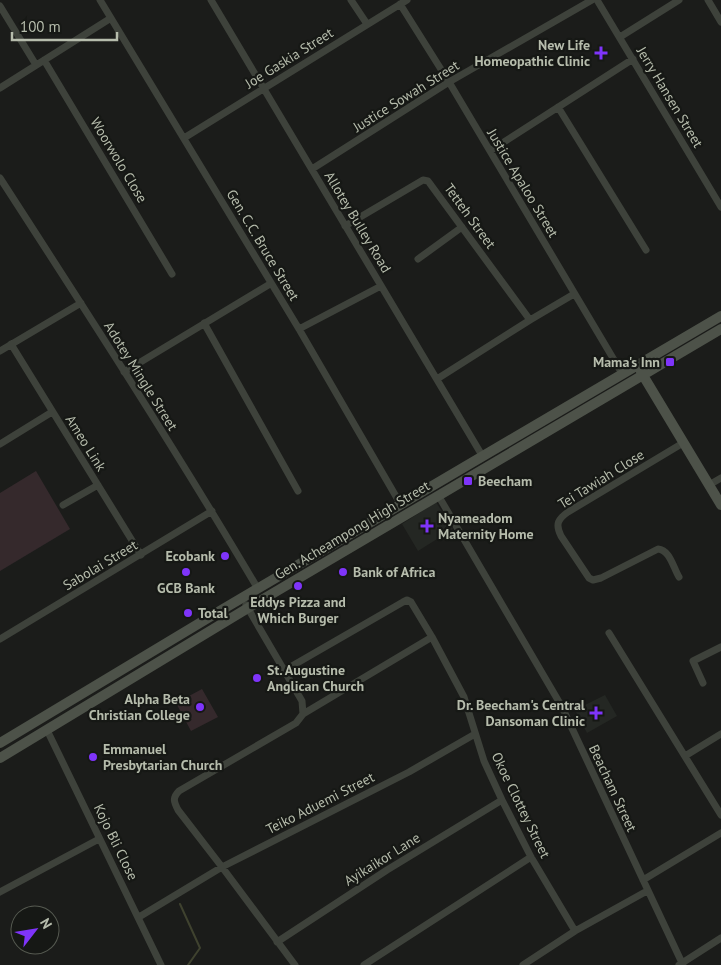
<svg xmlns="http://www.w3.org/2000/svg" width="721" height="965" font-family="'PT Sans',sans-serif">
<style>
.built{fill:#242723}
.green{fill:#35292c}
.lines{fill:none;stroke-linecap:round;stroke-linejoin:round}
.stream{stroke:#3f422f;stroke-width:2}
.street{stroke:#3e423b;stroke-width:7}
.secondary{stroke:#4d5249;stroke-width:10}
.poi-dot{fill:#7f34fa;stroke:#161815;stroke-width:2}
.labels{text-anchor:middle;stroke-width:4.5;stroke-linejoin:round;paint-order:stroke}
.poi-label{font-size:14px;font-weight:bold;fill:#b6bcac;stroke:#161815;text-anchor:start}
.street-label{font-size:14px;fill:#b6bcac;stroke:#161815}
</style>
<rect width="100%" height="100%" fill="#1b1c1a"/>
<path class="built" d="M436,502L453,529L418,551L402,524Z
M605,695L617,716L587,733L575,710Z"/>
<path class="green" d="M36,471L70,529L0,571V493Z
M202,689L218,717L191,731L176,703Z"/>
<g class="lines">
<path class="stream" d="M180,904L200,948L188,965"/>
<path class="street" d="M100,0L299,329L401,505
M211,0L483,457
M351,0L367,24
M597,0L721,207
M708,0L721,22
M400,4L449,82L623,375
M0,6L36,65
M620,37L679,0
M44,60L172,274
M0,88L111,18
M558,107L646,250
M184,138L407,0
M490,151L633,59
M312,169L449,82L592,0
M0,178C88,314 176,450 258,589
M345,226L423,180L428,181L530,320
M418,259L462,227
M204,323L298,491
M299,329L381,286
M11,344L141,555
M0,351L81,303
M124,372L270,284
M437,379L530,320L574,294
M0,444L52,412
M709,485L721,478
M438,495L562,707L683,965
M63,505L98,485
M679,577C673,567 670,550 658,549L601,578L593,580L589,578L561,536C555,524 558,519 568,512L683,443
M246,605L302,701L303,714
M609,633L721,815
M0,639L212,511
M285,670L403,602L407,600L411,602L432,637L464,697L484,761L502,800L531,857L575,931
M703,683L693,661L721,647
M47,730L161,965
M685,756L721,734
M643,880L721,833
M0,892L99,839
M139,917L222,867L409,772L475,734
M277,942L387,870L502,800
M295,965L222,867L178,810C174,802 172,798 179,791L296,723L303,714L432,637
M364,965L531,857
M523,965L575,931L647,891
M679,965L721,938"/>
<path class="secondary" d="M641,372L721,505
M0,743L218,612L721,316
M0,758L248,608L721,329"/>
</g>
<g class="poi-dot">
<path d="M598.5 45.5h5v5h5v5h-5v5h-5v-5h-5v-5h5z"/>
<rect x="665" y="357" width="10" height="10" rx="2.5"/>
<rect x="463" y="476" width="10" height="10" rx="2.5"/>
<path d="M424.5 518.5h5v5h5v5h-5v5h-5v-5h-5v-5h5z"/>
<circle cx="225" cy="556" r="5"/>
<circle cx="186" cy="572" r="5"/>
<circle cx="343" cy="572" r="5"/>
<circle cx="298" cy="586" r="5"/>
<circle cx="188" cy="613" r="5"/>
<circle cx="257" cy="678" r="5"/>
<circle cx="200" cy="707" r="5"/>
<path d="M593.5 705.5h5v5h5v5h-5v5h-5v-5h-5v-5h5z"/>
<circle cx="93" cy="757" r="5"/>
</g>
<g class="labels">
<g class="poi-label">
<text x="590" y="50" text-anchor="end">New Life<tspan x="590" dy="16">Homeopathic Clinic</tspan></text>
<text x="660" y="367" text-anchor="end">Mama's Inn</text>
<text x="478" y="486">Beecham</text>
<text x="438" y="523">Nyameadom<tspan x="438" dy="16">Maternity Home</tspan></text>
<text x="215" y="561" text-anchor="end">Ecobank</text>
<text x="353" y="577">Bank of Africa</text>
<text x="186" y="593" text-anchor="middle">GCB Bank</text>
<text x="298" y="607" text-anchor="middle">Eddys Pizza and<tspan x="298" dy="16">Which Burger</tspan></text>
<text x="198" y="618">Total</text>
<text x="267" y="675">St. Augustine<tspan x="267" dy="16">Anglican Church</tspan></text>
<text x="190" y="704" text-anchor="end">Alpha Beta<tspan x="190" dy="16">Christian College</tspan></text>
<text x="585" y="710" text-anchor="end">Dr. Beecham's Central<tspan x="585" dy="16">Dansoman Clinic</tspan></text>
<text x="103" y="754">Emmanuel<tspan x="103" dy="16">Presbytarian Church</tspan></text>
</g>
<g class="street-label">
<text transform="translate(289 58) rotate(-32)" y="5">Joe Gaskia Street</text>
<text transform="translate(406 96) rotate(-32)" y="5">Justice Sowah Street</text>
<text transform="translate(670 97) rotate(59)" y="5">Jerry Hansen Street</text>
<text transform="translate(119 160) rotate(59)" y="5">Woorwolo Close</text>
<text transform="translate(523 183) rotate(59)" y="5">Justice Apaloo Street</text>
<text transform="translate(470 216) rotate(54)" y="5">Tetteh Street</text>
<text transform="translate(358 222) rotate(59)" y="5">Allotey Bulley Road</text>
<text transform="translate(263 245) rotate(59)" y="5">Gen. C.C. Bruce Street</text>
<text transform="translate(141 376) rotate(58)" y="5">Adotey Mingle Street</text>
<text transform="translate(86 443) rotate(58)" y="5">Ameo Link</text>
<text transform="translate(601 479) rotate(-32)" y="5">Tei Tawiah Close</text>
<text transform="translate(352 530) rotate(-31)" y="5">Gen. Acheampong High Street</text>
<text transform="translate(100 565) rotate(-31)" y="5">Sabolai Street</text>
<text transform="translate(613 788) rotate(65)" y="5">Beacham Street</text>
<text transform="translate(320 803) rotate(-27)" y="5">Teiko Aduemi Street</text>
<text transform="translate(521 805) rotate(64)" y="5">Okoe Clottey Street</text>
<text transform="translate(116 842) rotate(64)" y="5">Kojo Bli Close</text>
<text transform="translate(382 859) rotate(-32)" y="5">Ayikaikor Lane</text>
</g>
</g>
<g transform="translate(35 930) rotate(59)"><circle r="24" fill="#161815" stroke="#565a51"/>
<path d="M0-4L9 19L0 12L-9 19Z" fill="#7f34fa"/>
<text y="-8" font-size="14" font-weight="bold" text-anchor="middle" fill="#b6bcac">N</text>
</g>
<path d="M12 32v8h105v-8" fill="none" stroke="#b6bcac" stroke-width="2.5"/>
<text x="20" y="32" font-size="15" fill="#b6bcac" stroke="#161815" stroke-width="4" paint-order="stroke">100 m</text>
</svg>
